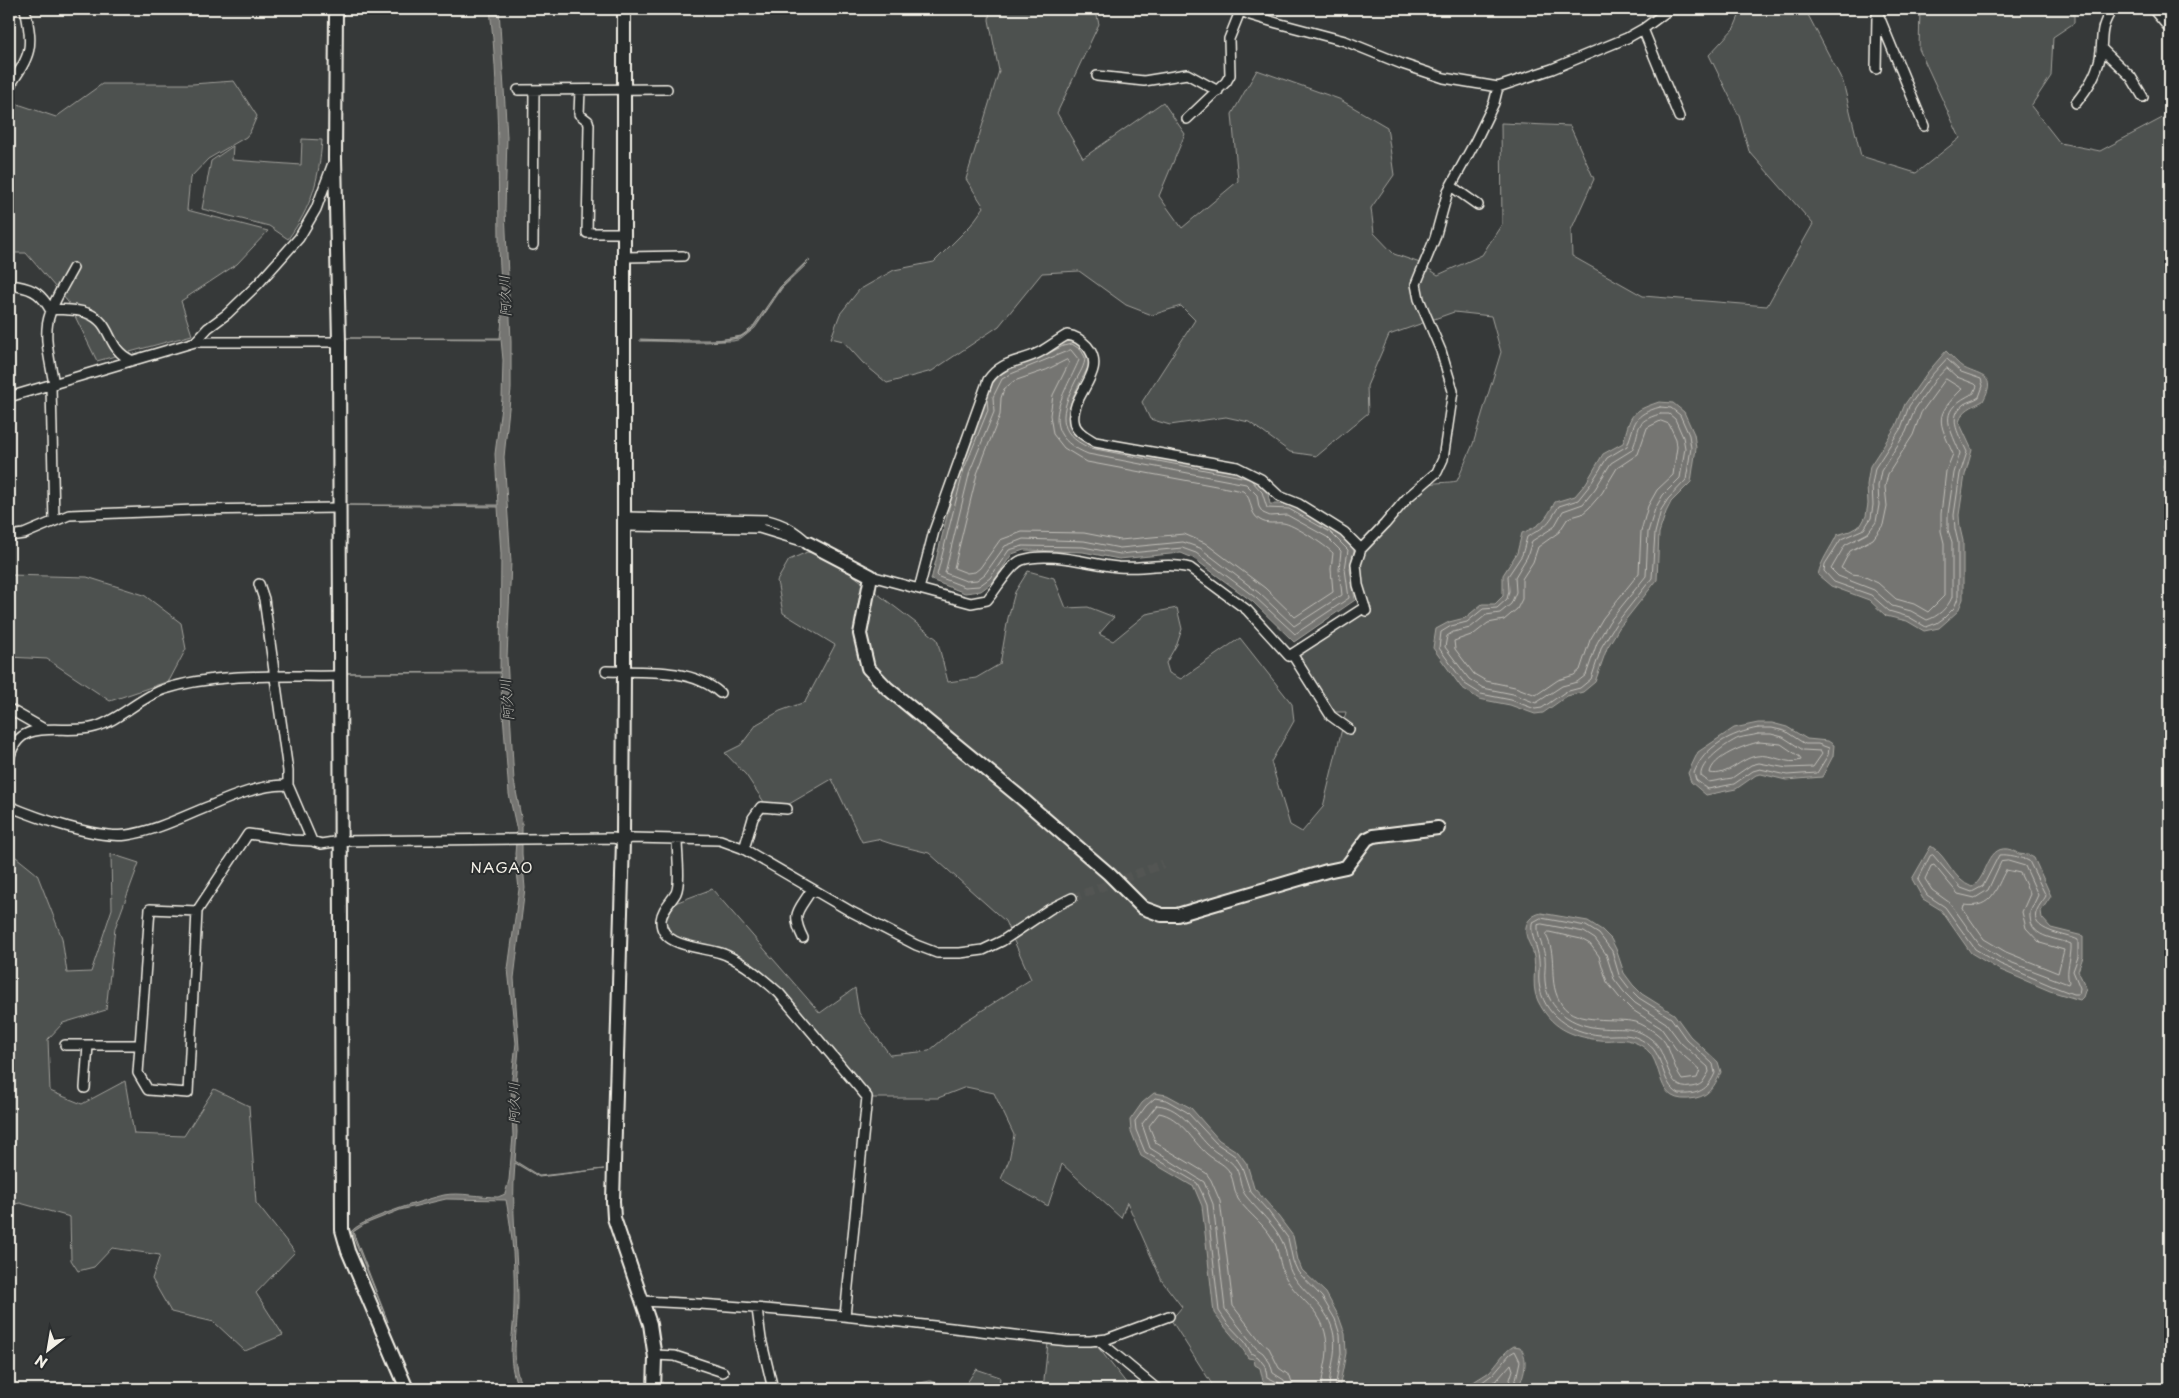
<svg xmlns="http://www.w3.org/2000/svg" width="2179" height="1398" font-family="'Playpen Sans','Klee One',sans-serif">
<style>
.green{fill:#4e514f;stroke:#a1a19c}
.water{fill:#757572;stroke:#a8a7a1}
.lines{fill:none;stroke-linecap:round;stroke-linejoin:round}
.shore{stroke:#c1bfb9;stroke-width:1}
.street-tunnel{stroke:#525553;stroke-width:9;stroke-dasharray:9 4.5;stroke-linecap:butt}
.street-casing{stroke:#f4f1e8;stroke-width:12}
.secondary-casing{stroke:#f4f1e8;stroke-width:16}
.street{stroke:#2a2d2e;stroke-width:9}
.secondary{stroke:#2a2d2e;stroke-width:12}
.labels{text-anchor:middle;stroke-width:4;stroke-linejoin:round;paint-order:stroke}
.water-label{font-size:14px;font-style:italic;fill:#b4b3ad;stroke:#2a2d2e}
.quarter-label{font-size:15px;letter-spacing:1px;fill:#f4f1e8;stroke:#2a2d2e}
</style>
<rect width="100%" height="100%" fill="#363939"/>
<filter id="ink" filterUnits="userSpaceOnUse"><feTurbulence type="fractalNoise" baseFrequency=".02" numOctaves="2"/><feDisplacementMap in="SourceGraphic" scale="10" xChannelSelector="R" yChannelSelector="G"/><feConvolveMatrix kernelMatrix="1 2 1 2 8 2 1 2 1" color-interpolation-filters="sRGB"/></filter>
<g filter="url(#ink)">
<path class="green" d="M990,9H1095L1099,24L1057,113L1083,158L1163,102L1185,134L1159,196L1182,228L1238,181L1232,114L1257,70L1339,99L1387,127L1394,175L1371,208L1374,233L1394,254L1420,263L1438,275L1482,255L1502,224L1501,123L1570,126L1594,179L1571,230L1572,256L1643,296L1767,306L1813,224L1749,151L1739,116L1709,55L1734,28L1742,9H1805L1843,82L1861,156L1916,173L1960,138L1919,49L1920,9H2074V23L2053,37L2051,76L2031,106L2060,143L2100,151L2170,114V381L2167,390L2170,393V453L2163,466L2170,478V1389H1215L1171,1320L1182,1307L1162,1281L1127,1202L1121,1218L1062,1164L1048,1206L1001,1179L1009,1160L1014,1135L994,1093L966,1087L938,1098H871L776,983L748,962L723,948L688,943L678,939L667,930L666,920L675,903L712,889L820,1013L855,988L859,1013L890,1055L929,1051L961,1024L1031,979L1005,921L929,853L892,844L877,839L862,842L832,779L772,814L746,775L725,753L741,745L757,724L780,711L805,702L835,645L783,613L777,581L789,560L807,552L828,556L937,639L948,682L976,678L1000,664L1008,618L1015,592L1028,571L1054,578L1066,608L1088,607L1114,617L1099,634L1113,641L1146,614L1177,608L1182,629L1177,644L1166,663L1169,673L1181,679L1240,638L1292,704L1294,721L1271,762L1290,825L1302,832L1323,807L1346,712H1332L1299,655L1371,608C1365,595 1356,574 1360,560C1363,547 1414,490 1426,485C1434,482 1448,483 1457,481L1473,444L1501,352L1491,316L1454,312L1389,335L1367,386L1368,413L1317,456L1290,452L1249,422L1226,417L1170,425L1150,419L1142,402L1195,320L1181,306L1152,315L1126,305L1079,271L1042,273L999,326L932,371L887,383L863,363L843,341L831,338L840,314L859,290L894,270L934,262L971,225L984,207L966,179L999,71L989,20Z
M234,81L257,116L250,132L246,137L208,159L190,178L187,210L268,231L237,264L181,301L192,335L97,361L68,302L26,253H9V101L56,117L102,84H192Z
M302,139L322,140C319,180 312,206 288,239L269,226L202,209L211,161L233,146L232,160L301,165Z
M808,260L810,261L808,263L782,288L755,328L741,339L733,341H640V339L700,341L740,338L752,329L784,284Z
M9,575L87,577L144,595L181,623L186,649L169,681L110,701L47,659L9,657Z
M11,853L37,874L62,938L67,973L91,972L112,909L111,854L139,863L115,928L106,1010L63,1023L48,1039L50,1091L82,1104L125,1081L134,1134L184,1136L214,1089L249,1106L256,1203L295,1252L256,1293L283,1335L245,1351L214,1322L171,1312L152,1279L160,1255L112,1248L94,1267L78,1271L71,1260L70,1217L20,1203L15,1204L9,1219V860Z
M1048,1343L1097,1346L1131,1389H1043Z
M976,1369L1000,1377L999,1389H963Z
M930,1381L960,1389H894L895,1388Z"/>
<path class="water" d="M490,9H499L507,137L505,210L511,341V389L504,457L511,562L507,658L514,781L522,822V854L525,888L514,978L519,1048L515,1096L517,1132L515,1161L539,1176L604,1169L539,1177L515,1163C511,1209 517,1249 518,1294C519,1327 508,1358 523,1389H519C505,1359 514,1336 514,1305C515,1271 513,1234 506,1200L446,1199L400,1210L365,1224L353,1232L388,1322L351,1232C360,1219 427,1199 444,1195C459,1192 481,1197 498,1197L505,1194L509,1180L513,1136L511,1086L516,1043L508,969L519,889L515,854L517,831L509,794L500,673H345L500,672L501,554L498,507L345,505H498L495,454L502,399L503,360L501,339L345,338H500C505,306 499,272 499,240C498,162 499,86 490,9Z
M808,260C801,270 788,280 779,290C769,304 761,323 747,333C730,347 665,341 641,340H719L741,336L752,328L780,287Z
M1072,339L1085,347L1091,361C1080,386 1053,417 1083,439L1251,474L1267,489L1270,504H1290L1333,528L1350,543L1354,551L1350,569L1355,600L1294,642L1253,602L1193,558L1181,553L1119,559L1083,552L1024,550L1012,554L993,582L981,591L965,593L931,580L959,468L983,409L982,396L995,370L1061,341Z
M1946,351C1951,356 1958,364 1964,368C1982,377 1997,375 1983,401C1972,407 1963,409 1959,422L1972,450L1965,475L1959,515L1960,528L1963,541V599L1958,611L1947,621L1939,628L1924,631L1907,621L1886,616L1869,600L1831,586L1818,575C1821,560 1831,548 1837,535L1850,531L1861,525L1866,516L1868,504L1867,485L1870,466L1896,426L1905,404L1927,373Z
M1659,402L1673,403L1684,412L1694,434L1696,448L1691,482L1671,502L1666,512L1659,533L1657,580L1619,628L1607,648L1595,682L1583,692L1567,696L1543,713L1535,714L1510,705L1479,699L1461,687L1433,648L1436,629L1449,622L1465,618L1482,604H1495L1503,596V575L1517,553L1522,533C1541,525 1545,521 1555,502L1575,496L1586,483L1603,454L1623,443C1631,415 1629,412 1659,402Z
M1758,723H1772L1787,727L1807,739L1828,741L1834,745L1833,756L1822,777L1786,780L1761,774L1756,775L1736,789L1706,795L1691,782L1688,773L1698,752L1734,728Z
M1931,846C1948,857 1953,880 1972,887C1989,877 1986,842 2012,850C2014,850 2016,853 2019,854C2025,855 2028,854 2034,858L2051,896L2041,911L2042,918L2051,928L2083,936V957L2078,971L2086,988L2083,997L2080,1000L2050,991L1998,969L1971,953L1941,910L1923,899L1912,879Z
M1541,913L1588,921L1602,930L1611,939L1616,949L1624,973L1633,985L1642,994L1674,1014L1690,1036L1718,1062L1721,1072C1715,1085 1710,1095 1696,1098C1650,1107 1668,1061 1642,1046C1623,1035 1617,1042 1599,1040C1569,1036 1551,1027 1538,1001C1529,983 1540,962 1530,945C1522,930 1525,917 1541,913Z
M1154,1093L1167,1095L1191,1108L1219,1140L1238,1152L1247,1164L1254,1188L1272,1208L1293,1236L1298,1260L1302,1270L1326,1293L1339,1317L1345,1334L1346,1353L1339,1389H1280L1263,1381L1260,1368L1255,1365L1254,1359L1248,1358C1239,1341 1225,1329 1214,1313L1202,1206L1194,1187L1141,1156L1131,1131L1130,1120L1142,1103Z
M1514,1346L1520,1347C1530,1361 1523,1375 1518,1389H1467C1472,1381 1481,1378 1489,1372C1498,1363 1503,1352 1514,1346Z"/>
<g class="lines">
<path class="shore" d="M1071,350L1079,360C1064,396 1034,432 1088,454L1246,484L1257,495L1259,507L1263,513L1270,516L1287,515L1327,537L1341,551L1339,569L1342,595L1294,626L1259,593L1200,548L1183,542L1120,548L1084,541L1023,539L1005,546L985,574L977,580L966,581L945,573L970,471L994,412L993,397L1002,379L1011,374Z
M1047,354L1063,346L1072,344L1081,350L1085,357C1085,366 1079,374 1075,382C1061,411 1055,433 1090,448L1247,478
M1947,359L1961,372L1981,379L1983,386L1979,397C1975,400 1969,401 1964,404C1946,418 1960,436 1967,452L1960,474L1954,515L1955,529L1958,542V598L1954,608L1944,618L1937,623L1926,627L1909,617L1889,611L1871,595L1834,582L1824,571L1825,564L1841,539L1864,529L1871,518L1873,505L1872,485L1875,468L1901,428L1909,406L1931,376Z
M1067,360L1069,363L1053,395L1050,415L1053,434L1064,448L1087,462L1243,491C1254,500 1248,513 1260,520C1268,525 1275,522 1283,523C1293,524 1325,545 1333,553L1331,569L1333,592L1295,617L1265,588L1205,543L1184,534L1120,540L1084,533L1022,532L1000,540L980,568L975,572L967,573L954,568L977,474L1000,415L1001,398L1004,389L1014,381L1046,370Z
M1947,368L1957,377L1975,384L1977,386L1974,393C1938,410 1947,422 1960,453L1954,473L1948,514V530L1952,542V597C1948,608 1937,617 1927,620L1911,611L1892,606L1874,590L1838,576L1831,569L1845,545L1868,533L1876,522L1879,505L1878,486L1881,471L1906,432L1915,409L1935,380Z
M1946,379L1962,389C1934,417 1938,419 1953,454L1946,471L1941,514V531L1944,543V596L1928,612L1914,604L1896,599L1878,583L1861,575L1851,574L1841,568L1850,551L1873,539L1883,525L1887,506L1885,487L1888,474L1913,435L1921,413Z
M987,399L988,410L964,469L937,575L939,577L965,587L979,586L990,578L1009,550L1023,546L1083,547L1120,554L1182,548L1196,553L1256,598L1295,634L1349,598L1345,569L1348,550L1330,532L1289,509L1267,508L1262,492L1251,480
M1660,407L1671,408L1680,415L1689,435L1691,448L1686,480L1668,499L1661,510L1655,533L1652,578L1615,625L1602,646L1591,679L1580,688L1565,692L1542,708L1535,709L1511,700L1481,694L1465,684L1439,648L1441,632L1451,626L1467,622L1483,609L1497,608L1507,599L1509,591L1508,576L1522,555L1527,537C1546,526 1547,526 1559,506L1578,500L1590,485L1607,458L1627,446C1636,422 1632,415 1660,407Z
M1660,414H1669L1675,419L1683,437L1685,448L1680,478L1663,495L1655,509L1648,532L1646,576L1609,622L1597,643L1586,675L1577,682L1562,686L1536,703L1513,694L1483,688L1469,679L1445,647L1447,636L1453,632L1470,628L1486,615L1500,613L1511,604L1516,592L1515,577L1527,557L1532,541L1554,527L1563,511L1583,504L1595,489L1611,463L1632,450C1642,428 1632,422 1660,414Z
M1661,421L1669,424L1676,439L1677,447L1673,475L1657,490L1648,506L1641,531L1639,573L1603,618L1590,640L1580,670L1574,675L1558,680L1536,695L1515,687L1486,681L1474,674L1455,649L1454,641L1474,634L1488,623L1504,620L1517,609L1522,599V579L1533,562L1538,547L1559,532L1568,518L1582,514L1589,508L1602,493L1617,468L1638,454L1647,428Z
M1758,728H1772L1785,731L1805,744H1818L1829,748L1828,755L1817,773L1787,775L1760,769L1753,771L1734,784L1708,789L1696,780L1694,773C1704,746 1732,733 1758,728Z
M1758,734H1771L1783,737L1803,750L1820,751L1822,754L1813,767L1787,768L1759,763L1751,765L1732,778L1709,782L1701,776C1699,763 1727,743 1739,738C1745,736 1752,736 1758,734Z
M1759,742L1781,744L1800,757L1801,760C1787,766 1772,753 1757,756C1740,758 1728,777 1710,773C1712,757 1745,745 1759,742Z
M1933,855L1961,888L1972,892L1983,886L1999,855C2008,854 2021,857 2029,861L2046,896C2043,901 2039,905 2037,910C2027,932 2068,934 2078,940V957L2073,971L2080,988L2079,994H2073L2052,986L2000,964L1975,949L1945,907L1927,895L1918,880L1930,856Z
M2008,861L2025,866L2038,895L2030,912C2028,939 2055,937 2071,944C2072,958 2065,969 2069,982L2068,984L2002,959L1979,944L1950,903L1932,890L1925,879L1931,866L1934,865L1958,894L1975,898L1988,890L2001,862Z
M2006,870L2020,873L2030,894L2022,912L2026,928L2040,943L2064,950L2058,973L2006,952L1984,939L1963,909L1964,905C1993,909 1995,889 2006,870Z
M1541,918L1586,926L1599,934L1612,951L1619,975L1629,988L1639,998L1671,1018L1686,1039L1713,1064L1715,1073C1708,1090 1698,1095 1679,1094C1660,1083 1665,1056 1648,1044C1630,1031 1619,1036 1600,1035C1569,1032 1543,1015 1539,983C1538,975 1540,967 1539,960C1538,946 1530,937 1532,923Z
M1542,924L1584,932L1595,939L1606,954L1614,979L1624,992L1635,1003L1666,1023L1681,1043L1708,1067L1709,1072L1702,1083C1698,1086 1696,1086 1691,1087C1665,1092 1669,1051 1651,1039C1633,1025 1621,1030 1600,1028C1573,1026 1547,1010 1545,981C1544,973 1546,966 1545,958C1544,947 1538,939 1538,929V925Z
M1549,932L1581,939L1590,944L1599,956L1607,982L1619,997L1631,1009L1661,1028L1676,1049L1700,1070L1697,1078L1682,1080C1671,1065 1672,1044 1656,1033C1650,1029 1642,1024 1636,1022C1615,1017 1576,1025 1562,1005C1546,982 1559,959 1546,935Z
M1281,1389L1279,1383L1267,1377L1265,1366L1258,1357L1251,1353L1245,1342L1227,1323L1219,1311L1207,1205L1202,1193L1197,1183L1145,1152L1136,1130L1135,1121L1146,1106L1155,1098L1166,1100L1187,1112L1216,1143L1235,1156L1242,1167L1250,1191L1268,1211L1288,1238L1293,1261L1298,1272L1322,1297L1335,1319L1340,1335L1341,1353L1335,1389
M1287,1389L1284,1380L1273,1373L1270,1363L1263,1353L1256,1348L1225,1309L1213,1204L1204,1182L1150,1148L1142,1124L1157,1105C1183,1107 1195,1134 1212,1149C1220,1156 1230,1159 1236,1168C1241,1177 1240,1189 1246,1196C1258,1211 1274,1224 1282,1241C1288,1253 1286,1266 1294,1277C1308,1298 1329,1307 1334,1336C1337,1354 1329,1372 1329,1389
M1294,1389L1290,1376L1279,1368L1269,1348L1261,1342L1233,1306L1220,1201L1211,1180L1206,1173L1156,1143L1149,1126L1159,1113C1181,1117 1192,1141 1207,1154C1215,1161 1226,1164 1230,1173C1234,1181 1234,1191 1238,1199C1249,1215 1269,1227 1276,1246C1280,1257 1280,1268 1286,1278C1298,1300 1321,1308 1326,1337C1330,1355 1322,1372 1321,1389
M1473,1389L1493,1374L1510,1354L1515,1351L1520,1361L1514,1389
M1483,1389L1498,1379L1511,1364L1513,1370L1507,1389"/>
<path class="street-tunnel" d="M1072,898L1163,864"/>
<g class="street-casing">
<path id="street" d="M1238,9L1250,15L1277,23L1345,41L1402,64L1444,78L1498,87L1552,69L1627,38L1643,29L1670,9
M1876,9L1924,126
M2153,9L2170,29
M1643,29L1679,117
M2101,48L2131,77L2143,97
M1876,69L1877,16
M1097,76L1144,81L1187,74L1218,91
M9,87C31,54 34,48 25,9
M518,90L667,89
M580,90L579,114L588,121L589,125L587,233H618L625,234
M2076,103C2087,89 2096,76 2100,58C2104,35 2098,32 2112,9
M1187,119L1226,82L1230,75L1229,39L1241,9
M1451,186L1478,205
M533,245L534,90
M625,257L683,256
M17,286C35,289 42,295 51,311
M52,309C63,310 77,309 87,313C114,323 105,348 131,360
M195,342L208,328L227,314L258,284L299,238L316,209L333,163
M54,385C51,363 42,336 50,314C55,298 65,283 73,268
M51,386L54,521
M9,397L195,342H339
M626,517L767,520C784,524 795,531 808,543
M625,526L759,528L805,542
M9,536L24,534L69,515L194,510L338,508
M871,576L971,603L987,600C996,590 1010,564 1022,560C1049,551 1090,564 1118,567C1142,569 1167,562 1190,568L1247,610L1289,656L1365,607
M259,584L264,599L288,771V785
M919,589L934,531L988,380C1003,359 1020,363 1040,352C1049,347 1058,340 1067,335C1076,336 1081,340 1087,346C1109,372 1070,394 1074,421C1075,432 1087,437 1095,442L1237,467L1261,479L1279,496L1299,504L1344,532L1361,549
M1366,611L1358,585L1356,564L1361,549L1385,524L1407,498L1437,472L1443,459L1453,391L1441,351L1419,299L1416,284L1435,238L1448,191L1475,142L1494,103L1498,87
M1292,654L1331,716L1349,729
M606,671C642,672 691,667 720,693
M9,709L44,729
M9,760C18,714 63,736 95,727C120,720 140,697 165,689C217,672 285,677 339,676
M9,806C37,818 97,839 127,835C156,831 184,816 210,806C233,796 263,784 288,785L312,841L321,844L340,841L613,838L623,840L632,838L720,840L742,848L850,911L916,945L937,953H960L983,950L1002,941L1050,909L1072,898
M677,840C677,853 681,882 676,893C671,902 662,909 661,920C660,950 708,946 726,955C746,964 763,979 779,993L867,1097L845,1316
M744,849L753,818L761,807L787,809
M197,911L188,1093L148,1090L138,1073L150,909L197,911L248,834L293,840L312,841
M803,938C790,912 799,911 812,889
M65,1045H140
M85,1088L88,1045
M642,1301C784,1307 925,1325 1067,1341H1090L1107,1339L1169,1316
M757,1309L761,1339L773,1389
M1098,1340L1157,1389
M655,1355L675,1356L723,1372"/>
</g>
<g class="secondary-casing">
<path id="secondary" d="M336,9L335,158L339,342L342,1230L348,1251L407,1389
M624,9V672L623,840L613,1201L614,1218L650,1324L655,1358L654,1389
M808,543L871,576L860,634L868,668L887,688L1020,797L1109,874L1143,908L1162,915H1177L1327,871L1346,867L1367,839L1373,836L1438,828"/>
</g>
<use href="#street" class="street"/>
<use href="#secondary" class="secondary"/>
</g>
</g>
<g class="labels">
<g class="water-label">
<text transform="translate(505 296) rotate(-93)" y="5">阿久川</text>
<text transform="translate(507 700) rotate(-95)" y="5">阿久川</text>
<text transform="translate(514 1103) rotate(-91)" y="5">阿久川</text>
</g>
<g class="quarter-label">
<text x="502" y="873">NAGAO</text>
</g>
</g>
<rect width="2179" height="1398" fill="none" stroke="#2a2d2e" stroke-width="30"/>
<rect x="15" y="15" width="2149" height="1368" fill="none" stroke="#f4f1e8" stroke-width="2" filter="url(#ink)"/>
<g transform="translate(48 1350) rotate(211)" stroke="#2a2d2e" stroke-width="4" paint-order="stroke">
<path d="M0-4L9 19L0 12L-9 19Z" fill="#f4f1e8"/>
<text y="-8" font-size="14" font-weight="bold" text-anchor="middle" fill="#f4f1e8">N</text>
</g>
</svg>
